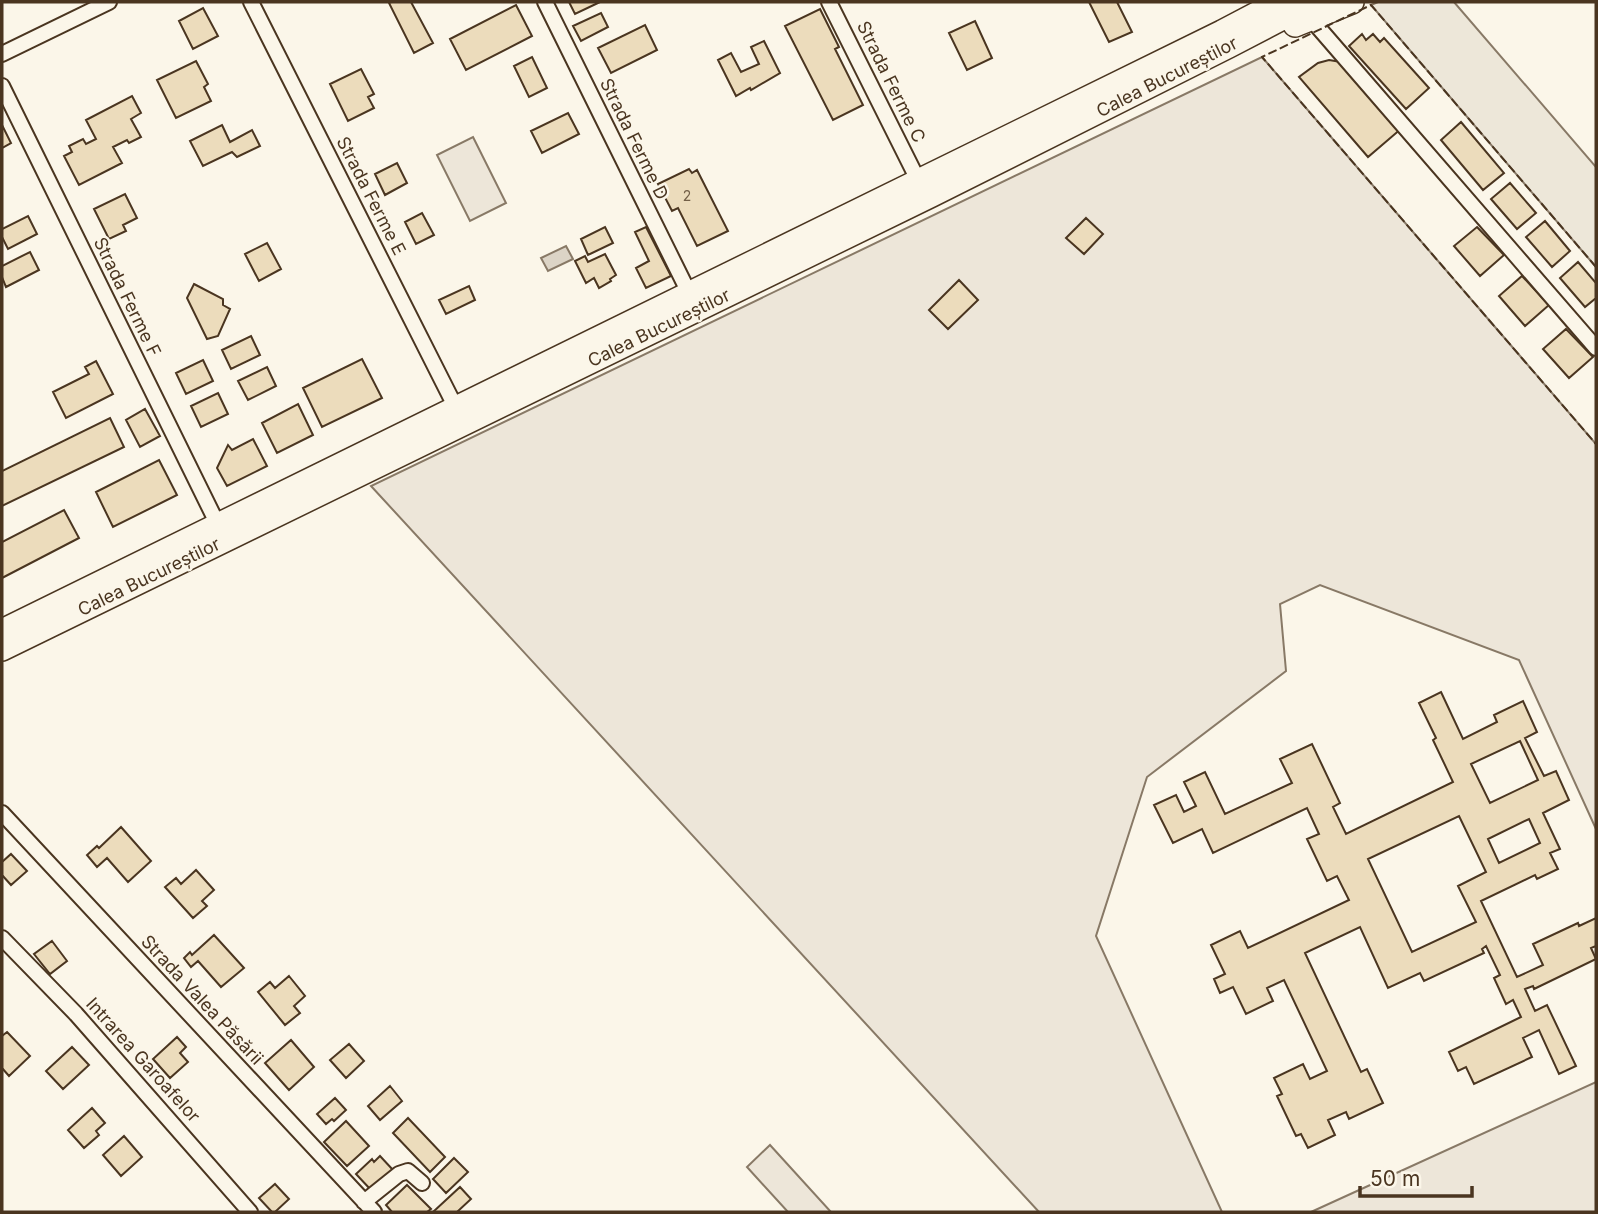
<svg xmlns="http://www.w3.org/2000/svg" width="1598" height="1214" font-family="Inter,sans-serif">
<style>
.green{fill:#ede6d9;stroke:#887966;stroke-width:2}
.parking{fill:#ede7d9;stroke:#887966;stroke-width:2}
.water{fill:#dcd4c6;stroke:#887966;stroke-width:2}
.building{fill:#ecdcbc;stroke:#4a3520;stroke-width:2;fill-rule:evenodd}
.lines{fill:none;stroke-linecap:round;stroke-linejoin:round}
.minor-casing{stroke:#4a3520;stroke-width:18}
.trunk-casing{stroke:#4a3520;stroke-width:26}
.minor{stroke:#fbf6e9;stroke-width:14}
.trunk{stroke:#fbf6e9;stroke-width:23}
.fence{stroke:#4a3520;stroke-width:2;stroke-dasharray:9 3.5;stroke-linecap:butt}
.labels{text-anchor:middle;stroke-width:5;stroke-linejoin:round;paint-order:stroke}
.number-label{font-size:14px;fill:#725f47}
.street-label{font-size:18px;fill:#4a3520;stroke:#fbf6e9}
</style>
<rect width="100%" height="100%" fill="#fbf6e9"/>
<path class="green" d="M1262,57L1596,444V829L1519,660L1320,585L1280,604L1286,671L1147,777L1096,936L1222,1212H1039L371,486Z
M473,137L506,203L470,221L437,155Z
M1596,1082V1212H1311Z
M770,1145L831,1212H788L747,1167Z"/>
<path class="parking" d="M1378,2H1454L1596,167V267L1371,5Z"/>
<path class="water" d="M566,246L573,259L548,271L541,258Z"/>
<path class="building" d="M391,2H411L433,43L414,53L389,3Z
M569,2H600L575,14Z
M1089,2H1117L1132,32L1109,42Z
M516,5L532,36L466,70L450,39Z
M203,8L218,36L193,49L179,21Z
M820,9L839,47L835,49L863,105L833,120L785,26Z
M601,13L608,27L581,41L573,26Z
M975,21L992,58L967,70L949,33Z
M645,25L657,50L611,73L598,48Z
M1362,34L1366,40L1373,34L1380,42L1384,38L1429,88L1406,109L1349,46Z
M764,41L780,73L751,90L750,88L736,96L718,60L731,53L741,72L759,64L751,47Z
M532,57L547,88L529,97L514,66Z
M1329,60L1341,62L1402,128L1368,157L1299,77L1318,63Z
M196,61L208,84L204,87L211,101L176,118L157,80Z
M361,69L374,94L368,97L374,108L348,121L330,84Z
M132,96L141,113L131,119L141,137L129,143L127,140L113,147L122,163L79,185L64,156L72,152L69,146L83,139L86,144L96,139L86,120Z
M568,113L579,134L542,153L531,131Z
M1461,122L1504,173L1483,190L1441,140Z
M2,125L11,143L2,148Z
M222,125L230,142L252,130L260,146L237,157L232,152L203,166L190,141Z
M397,163L407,183L385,195L375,174Z
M689,169L692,173L697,170L728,231L697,246L678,208L672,211L658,184Z
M1510,183L1536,213L1517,229L1491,199Z
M125,194L137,218L123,225L126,231L109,239L94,209Z
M422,213L434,235L416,244L405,222Z
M28,216L37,234L8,249L2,237V229Z
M1086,218L1103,234L1084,254L1066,238Z
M1545,221L1570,251L1552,267L1526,237Z
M605,227L613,243L588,255L581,239Z
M646,227L671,276L646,288L636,268L649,261L635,232Z
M1477,227L1504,255L1480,276L1454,246Z
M267,243L281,269L259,281L245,254Z
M30,252L39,270L6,287L2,277V266Z
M605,254L616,275L610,279L611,281L599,288L594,278L586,283L575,261L585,256L588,262Z
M1578,262L1596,283V298L1585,307L1560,278Z
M1522,276L1549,305L1525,326L1499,296Z
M959,280L978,300L948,329L929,310Z
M194,284L223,299V305L230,309L218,336L207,339L187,298Z
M469,286L475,300L446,314L439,300Z
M1566,329L1593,357L1569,378L1543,349Z
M251,336L260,355L231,369L222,350Z
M362,359L382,398L322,427L303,388Z
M203,360L213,381L186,394L176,373Z
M96,361L113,394L66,418L53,392L89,374L85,367Z
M267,367L276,386L248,400L238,381Z
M218,393L228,414L201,427L191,406Z
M298,404L313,435L277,453L262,423Z
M145,409L160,436L140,447L126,420Z
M110,418L124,447L2,506V471Z
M253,439L267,466L227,486L217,468L228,445L232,450Z
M159,460L177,495L113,527L96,492Z
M64,510L79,538L2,578V542Z
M1441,692L1463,739L1497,722L1494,715L1523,701L1537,732L1525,738L1544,776L1556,771L1569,800L1543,813L1560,849L1550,853L1558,869L1537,879L1535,875L1481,901L1517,977L1543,965L1533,944L1578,923L1579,926L1596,918V946L1591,948L1596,959L1534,989L1533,986L1525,989L1535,1011L1547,1005L1576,1066L1559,1074L1539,1030L1523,1038L1532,1057L1474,1084L1466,1067L1458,1071L1449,1052L1521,1017L1513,1000L1506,1004L1494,978L1500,975L1486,946L1482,949L1484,953L1424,981L1420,973L1388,988L1360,927L1305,953L1361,1072L1367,1069L1383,1103L1349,1119L1346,1112L1328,1120L1335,1135L1308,1148L1301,1134L1296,1136L1277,1096L1282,1094L1274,1078L1303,1064L1310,1079L1327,1071L1284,980L1267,988L1273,1001L1246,1014L1233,987L1220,993L1214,979L1225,974L1211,945L1240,931L1248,948L1349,900L1337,876L1327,881L1307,839L1319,834L1307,808L1213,853L1202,829L1173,843L1154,805L1176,795L1184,812L1196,806L1184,782L1205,772L1225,814L1292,783L1280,759L1312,744L1340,803L1333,807L1346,834L1453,782L1433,740L1436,738L1419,703ZM1520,741L1538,780L1490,803L1471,764ZM1459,816L1486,872L1458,886L1476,922L1412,952L1368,859ZM1529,819L1540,843L1499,863L1488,839Z
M121,827L151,861L128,882L107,858L97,867L87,855L97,846L99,848Z
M11,854L27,871L11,885L2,875V862Z
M196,870L214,890L202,901L207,906L193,918L165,887L176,878L181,884Z
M214,935L244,968L221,987L198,961L191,967L184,958L190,952L192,955Z
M52,941L67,961L50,974L34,954Z
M289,976L305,996L294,1006L300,1013L285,1025L258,992L270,982L275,988Z
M7,1032L30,1056L9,1076L2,1068V1036Z
M177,1037L186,1047L180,1053L188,1062L170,1078L153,1059Z
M291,1040L314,1067L289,1090L265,1063Z
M349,1044L364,1061L346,1078L330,1060Z
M72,1047L89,1065L63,1089L46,1071Z
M390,1086L402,1101L380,1120L368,1106Z
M335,1098L346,1110L334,1121L332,1119L326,1124L317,1114Z
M92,1108L105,1123L96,1131L99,1135L84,1148L68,1130Z
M408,1118L445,1157L430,1172L393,1133Z
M346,1121L369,1146L347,1166L324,1142Z
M124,1136L142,1157L121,1176L103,1155Z
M380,1156L393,1170L371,1190L356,1174L372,1159L374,1162Z
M454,1158L468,1172L446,1193L433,1179Z
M275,1184L289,1199L275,1212H272L259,1198Z
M407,1185L431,1209L427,1212H392L386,1205Z
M460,1187L471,1199L457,1212H433Z"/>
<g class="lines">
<g class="minor-casing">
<path id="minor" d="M251,2L456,408
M545,2L689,293
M829,2L918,180
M1311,19L1596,348
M2,54L109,2
M2,86L218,525
M2,813L374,1212
M2,938L76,1014L250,1212
M364,1202L399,1174L408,1171L422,1183"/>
</g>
<g class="trunk-casing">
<path id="trunk" d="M1295,25L1352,2
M2,631L1222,32L1279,2
M2,649L932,195L1229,46L1313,2"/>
</g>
<use href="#minor" class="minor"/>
<use href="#trunk" class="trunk"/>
<path class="fence" d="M1596,267L1371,5L1262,57L1596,444"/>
</g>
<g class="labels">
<g class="number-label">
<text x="687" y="201">2</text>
</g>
<g class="street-label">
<text transform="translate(1167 77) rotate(-27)" y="6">Calea Bucureștilor</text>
<text transform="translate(891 82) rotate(64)" y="6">Strada Ferme C</text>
<text transform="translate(634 139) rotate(64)" y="6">Strada Ferme D</text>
<text transform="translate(371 196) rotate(63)" y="6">Strada Ferme E</text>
<text transform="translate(127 297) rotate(64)" y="6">Strada Ferme F</text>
<text transform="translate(659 328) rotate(-26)" y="6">Calea Bucureștilor</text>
<text transform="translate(149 577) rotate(-26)" y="6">Calea Bucureștilor</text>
<text transform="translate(202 1000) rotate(47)" y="6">Strada Valea Păsării</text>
<text transform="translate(143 1060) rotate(48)" y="6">Intrarea Garoafelor</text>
</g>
</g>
<rect width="1598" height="1214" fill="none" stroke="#4a3520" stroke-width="7"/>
<path d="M1360 1186v10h112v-10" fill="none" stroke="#4a3520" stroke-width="3.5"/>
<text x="1370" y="1186" font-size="21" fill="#4a3520" stroke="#fbf6e9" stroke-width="5" paint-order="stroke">50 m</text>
</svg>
